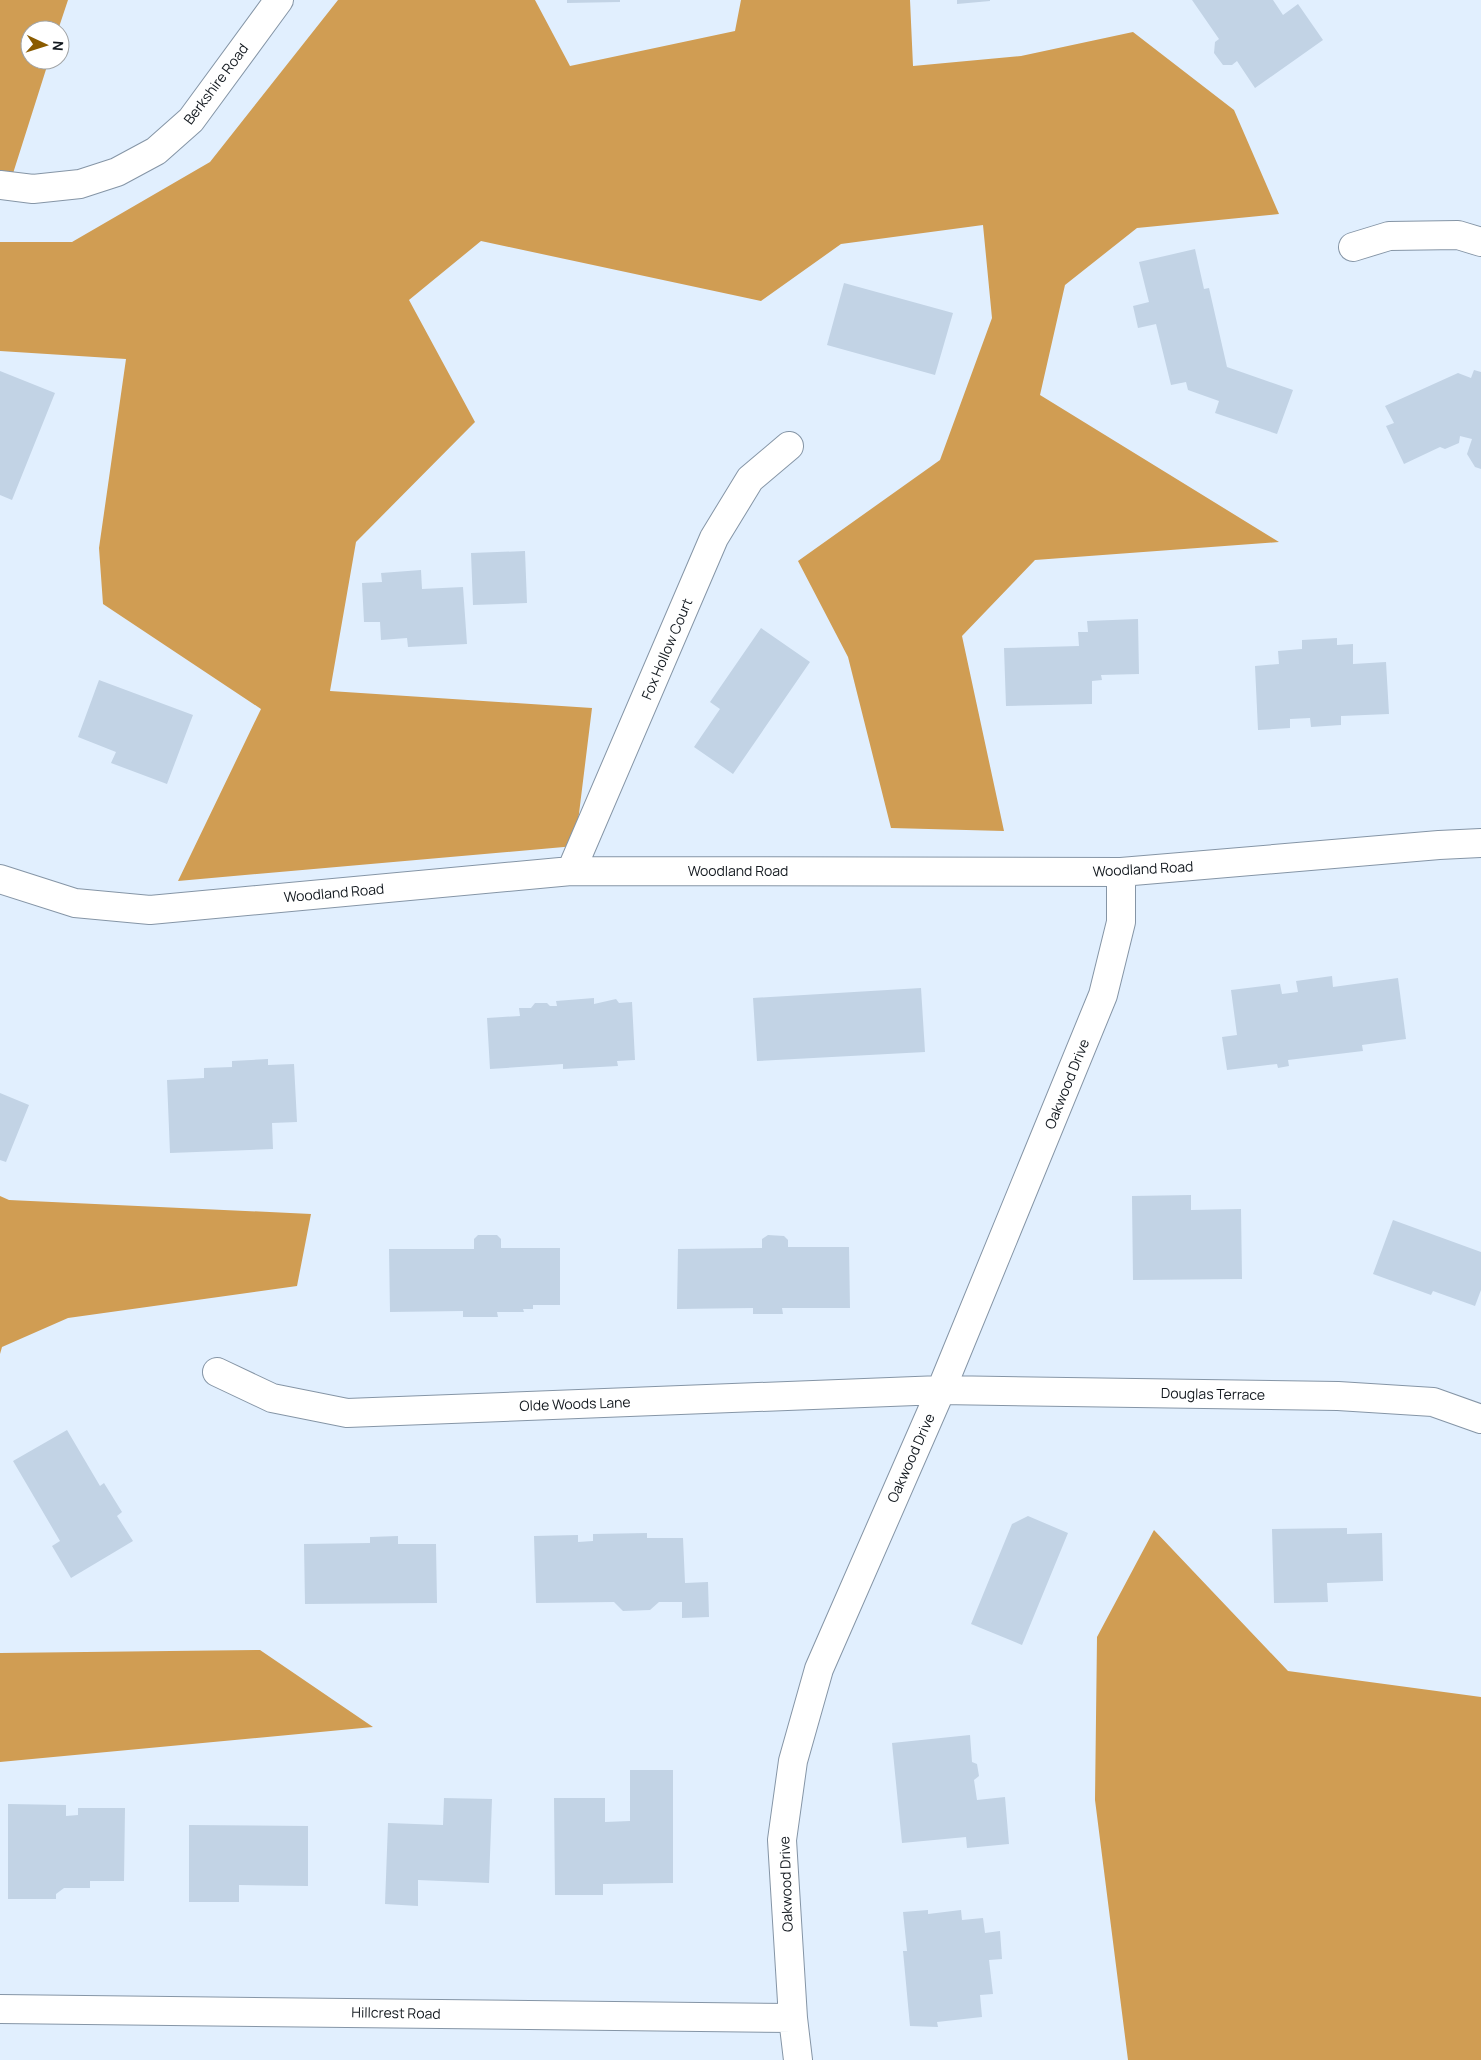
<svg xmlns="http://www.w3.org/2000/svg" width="1481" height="2060" font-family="Manrope,sans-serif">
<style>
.forest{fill:#d09d53}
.building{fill:#c2d3e5}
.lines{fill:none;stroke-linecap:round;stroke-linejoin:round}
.minor-casing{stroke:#8595a6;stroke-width:30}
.minor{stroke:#fff;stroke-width:28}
.labels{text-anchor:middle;stroke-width:4;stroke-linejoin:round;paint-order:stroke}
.street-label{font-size:14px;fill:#12181e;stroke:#fff}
</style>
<rect width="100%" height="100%" fill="#e1effe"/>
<path class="forest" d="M0,0H68L58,30H30V60H49L9,186L0,185Z
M338,0H535L570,66L735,31L741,0H910L913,66L1021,56L1133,32L1234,110L1279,214L1137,228L1065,285L1040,395L1279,542L1035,560L962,636L1004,831L891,828L848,657L798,561L940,460L992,318L983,225L841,244L761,301L481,241L409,300L475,422L356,542L330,691L592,708L575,846L178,881L261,709L103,604L99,548L126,359L0,351V242H72L210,162Z
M0,1196L9,1200L311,1214L297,1286L68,1318L2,1347L0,1354Z
M1154,1530L1288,1671L1481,1697V2060H1128L1095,1800L1097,1637Z
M260,1650L373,1727L0,1762V1653Z"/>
<path class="building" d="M567,0H620V2L567,3Z
M957,0H990V1L957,4Z
M1192,0H1273L1283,15L1298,4L1323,40L1255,88L1237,61L1232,65H1223L1214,53L1215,42L1219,39Z
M1195,249L1204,289L1209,288L1227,367L1293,390L1277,434L1215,413L1219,401L1188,390L1186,382L1171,385L1156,324L1138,328L1133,306L1149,302L1139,262Z
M844,283L953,313L935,375L827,345Z
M1474,370L1481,372V469L1475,467L1467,454L1472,439L1460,436L1459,443L1445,449L1440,447L1404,464L1386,426L1394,423L1385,406L1458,373L1471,378Z
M0,371L55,393L12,500L0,495Z
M525,551L527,603L473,605L471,553Z
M421,570L422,589L463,587L467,644L408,647L407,638L381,640L380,622H364L362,583L382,582L381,573Z
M1138,619L1139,674L1101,675L1102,680L1092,681V704L1006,706L1004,648L1079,646L1078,632H1088L1087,621Z
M761,628L810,662L733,774L694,747L720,709L710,702Z
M1337,638V645L1353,644V664L1386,662L1389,714L1341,716V725L1311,727L1310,718L1290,719V728L1258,730L1255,666L1279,664L1278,651L1302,649V640Z
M99,680L193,715L167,784L111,763L116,752L78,737Z
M1332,976L1333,987L1398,978L1406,1039L1362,1045L1363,1051L1288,1060L1289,1066L1278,1068L1277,1064L1227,1070L1222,1037L1237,1035L1231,990L1280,984L1282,994L1298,992L1296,981Z
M921,988L925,1052L757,1061L753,998Z
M594,998V1004L616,999L619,1003L632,1002L635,1060L617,1061L618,1066L563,1069V1064L490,1069L487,1018L520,1016L519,1008H531L535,1003H547L550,1006H557L556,1001Z
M268,1059V1065L294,1064L297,1122L272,1123L273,1149L170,1153L167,1080L204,1078V1068L232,1067V1061Z
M0,1093L29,1105L6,1162L0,1160Z
M1191,1195V1210L1241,1209L1242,1279L1133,1280L1132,1196Z
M1393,1220L1481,1252V1290L1475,1306L1433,1291L1431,1295L1373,1274Z
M478,1235H497L501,1239V1248H560V1305H533V1309H523L524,1312H497L498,1317H463V1311L390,1312L389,1249H474V1239Z
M768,1235L784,1236L788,1240V1247H849L850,1308H782L783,1314H753V1308L677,1309L678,1249L762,1248V1239Z
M67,1430L100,1486L104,1483L122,1512L117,1516L133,1541L71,1578L52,1546L60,1541L13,1461Z
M1028,1516L1068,1533L1022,1645L971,1624L1012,1524Z
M1347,1528V1534L1382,1533L1383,1581L1327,1583L1328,1602L1274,1603L1272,1529Z
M647,1533V1538H683L685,1583L708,1582L709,1617L682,1618V1602H659L650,1610L623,1611L614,1602L536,1603L534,1536L578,1535V1542L593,1541V1534Z
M398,1536V1544H436L437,1603L305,1604L304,1544L370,1543V1537Z
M970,1735L972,1762L977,1764L979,1776L974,1780L977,1800L1005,1797L1009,1844L967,1848L966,1837L902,1843L892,1743Z
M630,1770H673V1883L603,1884V1895H555L554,1798H605V1822L630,1821Z
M444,1798L492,1799L489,1883L418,1880V1906L385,1904L388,1823L443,1825Z
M8,1804L66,1805V1816L78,1815V1808H125L124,1881H90V1888H64L56,1894V1899H8Z
M189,1825L308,1826V1886L239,1885V1902H189Z
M928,1910V1914L961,1910L962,1920L983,1918L985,1933L1000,1931L1002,1959L989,1960L993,1994L980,1995L982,2017L937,2022L938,2027L910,2026L903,1951H907L903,1912Z"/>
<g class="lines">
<g class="minor-casing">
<path id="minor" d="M0,185L33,189L80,184L117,172L156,151L191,120L279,0
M1353,247L1389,236L1458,235L1481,242
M571,871L714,538L750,479L789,446
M0,879L75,903L150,910L571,871L1121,872L1439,845L1481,843
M217,1372L272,1398L347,1413L941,1390L1338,1396L1433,1402L1481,1419
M0,2009L793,2018
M798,2060L793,2018L782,1840L793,1761L819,1669L941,1390L1103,995L1121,922V872"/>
</g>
<use href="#minor" class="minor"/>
</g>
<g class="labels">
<g class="street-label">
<text transform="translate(216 84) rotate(-53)" y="5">Berkshire Road</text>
<text transform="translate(667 649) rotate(-67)" y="5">Fox Hollow Court</text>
<text transform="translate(1143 869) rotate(-3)" y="5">Woodland Road</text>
<text x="738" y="876">Woodland Road</text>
<text transform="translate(334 893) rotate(-5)" y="5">Woodland Road</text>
<text transform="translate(1067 1084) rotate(-68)" y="5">Oakwood Drive</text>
<text transform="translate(1213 1394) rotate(1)" y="5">Douglas Terrace</text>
<text transform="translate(575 1404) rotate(-2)" y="5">Olde Woods Lane</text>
<text transform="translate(911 1458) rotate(-66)" y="5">Oakwood Drive</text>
<text transform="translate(786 1884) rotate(-92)" y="5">Oakwood Drive</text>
<text transform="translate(396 2013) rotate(1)" y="5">Hillcrest Road</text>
</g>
</g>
<g transform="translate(45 45) rotate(94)"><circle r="24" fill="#ffffff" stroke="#a0a3a5"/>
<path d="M0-4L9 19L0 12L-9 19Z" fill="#8a5b00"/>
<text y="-8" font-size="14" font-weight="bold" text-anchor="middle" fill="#12181e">N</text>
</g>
</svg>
